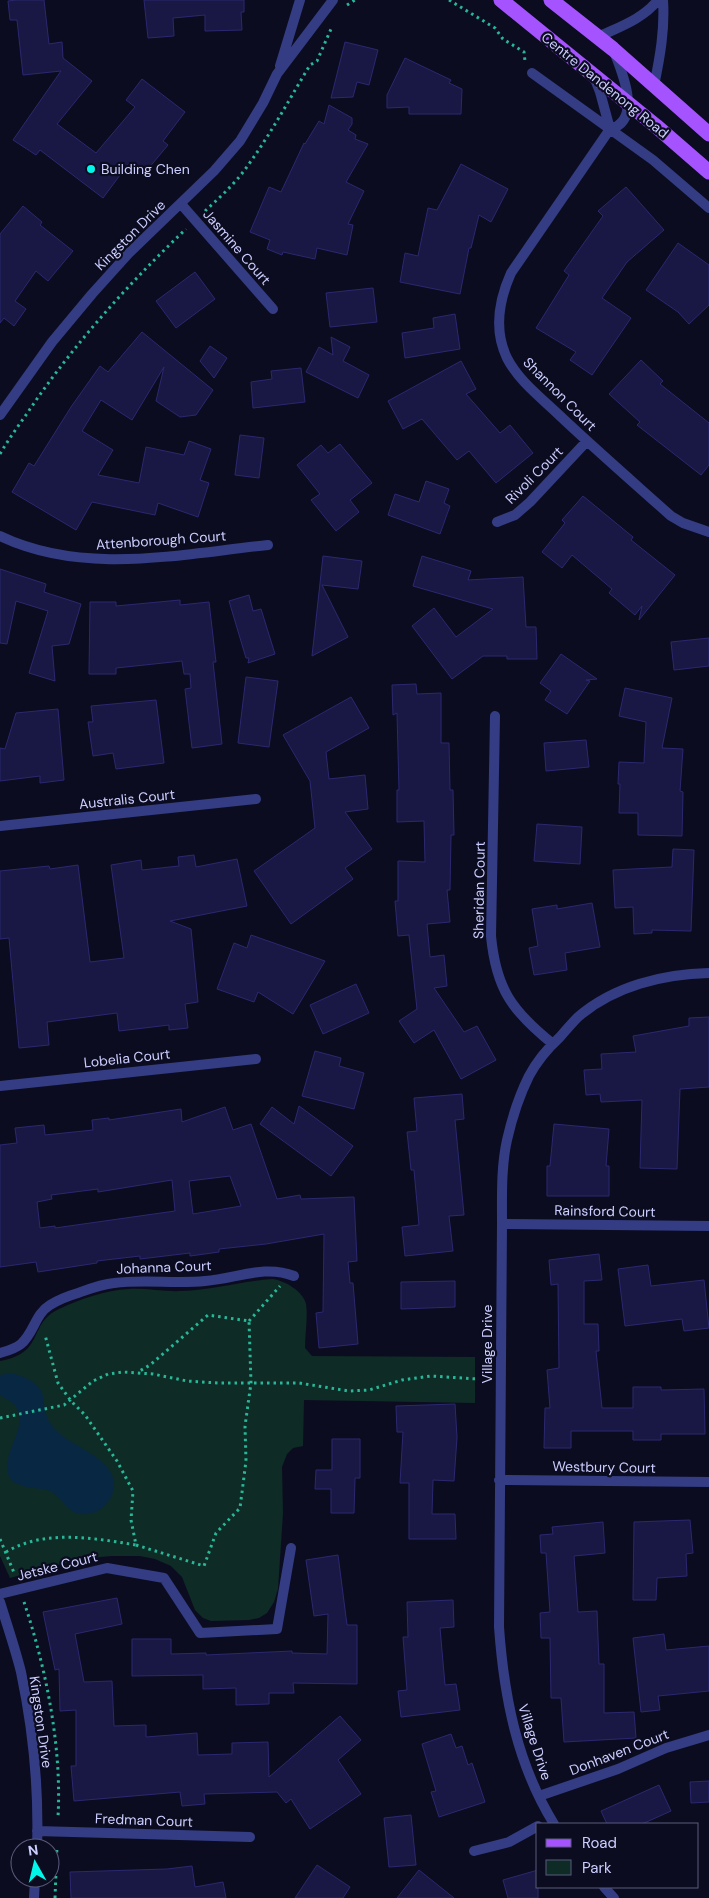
<svg xmlns="http://www.w3.org/2000/svg" width="709" height="1898" font-family="'DM Sans',sans-serif">
<style>
.green{fill:#0f2b26}
.water{fill:#082743}
.building{fill:#191743;stroke:#2b2870;fill-rule:evenodd}
.lines{fill:none;stroke-linecap:round;stroke-linejoin:round}
.path{stroke:#27b899;stroke-width:3;stroke-dasharray:2.5 4;stroke-linecap:butt}
.street{stroke:#343d83;stroke-width:10}
.primary{stroke:#a553ff;stroke-width:15}
.poi-dot{fill:#00f7ea;stroke:#0c0c21;stroke-width:2}
.labels{text-anchor:middle;stroke-width:4.5;stroke-linejoin:round;paint-order:stroke}
.street-label{font-size:14px;fill:#ccceff;stroke:#0c0c21}
.poi-label{font-size:14px;fill:#ccceff;stroke:#0c0c21;text-anchor:start}
</style>
<rect width="100%" height="100%" fill="#0c0c21"/>
<path class="green" d="M273,1279C285,1281 303,1291 306,1304C308,1317 305,1334 305,1348L312,1356L475,1357V1403L304,1400L303,1446L293,1448L287,1454L282,1467L283,1513L278,1589L274,1602L267,1613L259,1618L249,1620L211,1621L203,1618L195,1610L182,1577L171,1566L155,1559L140,1556H111L80,1559L10,1578L0,1556V1361C46,1353 27,1324 59,1309C81,1299 105,1290 129,1289C147,1288 164,1292 182,1291C213,1290 243,1281 273,1279Z"/>
<path class="water" d="M11,1373C61,1386 32,1406 56,1430C71,1446 104,1455 112,1475C115,1482 115,1490 111,1497C107,1505 101,1511 92,1513C66,1520 62,1493 47,1490C34,1487 18,1489 9,1477C0,1450 33,1425 13,1403C9,1400 4,1398 0,1395V1375Z"/>
<path class="building" d="M16,0H44L49,44L62,42L63,58L92,81L57,124L96,153L135,107L126,100L142,79L185,112L163,141L168,145L143,175L129,163L103,198L40,150L36,155L13,140L61,71L23,75L17,20H10L8,1Z
M144,0H244V12H241L242,30L205,31V15L173,18L174,36L148,38Z
M345,42L378,50L369,85L357,82L353,97L331,98Z
M405,58L451,80L449,83L462,89L461,114H409V107L387,108V95Z
M329,105L352,118V124L348,130L356,135L355,139L368,144L346,182L364,191L348,224L353,225L347,255L317,248L315,259L283,252L282,255L267,249L270,240L250,232L269,187L281,192L304,143L305,144L319,121L324,124Z
M461,164L508,189L491,222L479,215L471,248H469L460,294L400,282L405,253L418,256L428,208L437,210Z
M626,187L664,230L627,262L602,298L631,318L592,375L570,360L576,352L536,328L569,275L564,271L603,216L598,211Z
M23,206L42,222L40,225L73,251L48,281L36,271L15,301L26,309L14,326L4,318L0,323V234Z
M678,243L709,265V305L689,324L678,312L646,290Z
M195,272L215,299L176,328L156,301Z
M373,288L377,322L330,327L326,293Z
M455,314L460,349L405,358L402,333L434,328L433,318Z
M142,332L213,390L196,415L180,417L156,401L164,367L132,420L101,400L82,431L113,450L98,475L139,483L146,447L184,455L189,441L211,449L200,480L209,483L198,517L158,503L155,515L92,502L76,530L12,492L29,463L34,466L71,407L100,366L108,372Z
M331,337L350,347L343,361L369,375L358,398L306,372L319,347L333,355Z
M210,346L227,358L214,378L200,361Z
M641,360L663,381L660,384L709,423V465L701,475L637,425L640,422L609,394Z
M461,361L476,389L466,394L500,433L510,425L533,453L496,483L469,451L457,460L422,419L403,429L388,401Z
M301,368L305,402L253,408L251,382L272,379L271,371Z
M240,435L264,438L259,478L235,475Z
M340,444L372,483L350,500L359,512L336,531L311,500L320,494L297,465L321,445L328,453Z
M426,481L449,489L444,503L450,506L440,534L388,515L395,494L419,502Z
M583,496L633,537L631,540L675,575L639,620L642,606L635,615L609,593L612,589L572,555L562,568L542,552L565,523L562,520Z
M323,556L362,561L358,589L322,585L348,637L312,656Z
M422,556L471,571L468,580L523,577L526,627H536L537,659H507V656H483L452,679L412,626L434,608L456,637L493,609L413,586Z
M0,569L46,584L44,592L81,604L69,644L52,646L55,681L29,673L48,611L16,601L7,644L0,643Z
M249,595L253,611L261,609L275,654L248,663L249,658H246L229,601Z
M180,600V605L209,602L216,662H213L222,744L192,748L185,689L191,688L190,674H184L182,661L116,668V674H89L90,602H116V606Z
M709,638V666L674,670L671,642Z
M561,654L597,679L586,680L590,681L567,714L545,700L551,691L540,683Z
M246,677L278,681L269,747L238,743Z
M416,684L417,694L441,693V743H449L450,790H453L454,835H451L450,890H447L450,922L427,924L430,957L444,955L447,986L434,988L464,1032L477,1026L496,1060L461,1079L434,1030L414,1043L399,1021L417,1009L409,935L398,936L395,901H398V861L425,862L424,821L397,822V790H399L397,713L393,715L392,685Z
M625,688L672,698L662,748L683,749L680,791L683,792L682,836L638,835V813H619L620,784H618L619,762L644,763L646,722L619,716Z
M351,697L369,728L326,752L329,779L365,775L368,809L345,812L372,849L345,868L353,879L291,924L254,871L315,828L310,781L283,735Z
M156,700L164,763L116,769L113,753L93,756L88,722H93L91,706Z
M58,709L64,780L40,783V776L0,781V748L5,749L16,713Z
M586,740L589,767L546,771L544,743Z
M537,824L582,827L580,864L534,861Z
M673,849L694,850L691,931L652,930V933L634,934L633,907L615,908L613,870L672,867Z
M194,855L196,867L237,859L247,906L170,921L191,929L198,1002L185,1004L188,1028L169,1030V1025L119,1031L117,1013L47,1022L49,1045L19,1048L9,938L0,939V871L49,866L50,869L78,865L90,962L124,958L111,865L141,860L142,870L179,866L178,857Z
M592,903L600,947L565,953L567,970L534,975L529,948L538,946L532,909L557,905V909Z
M251,935L325,961L293,1014L258,992L254,1002L217,989L234,943L247,948Z
M356,984L369,1013L323,1034L310,1005Z
M709,1017V1087L680,1089L677,1169L640,1168L642,1100L601,1102L600,1094L586,1095L584,1070L602,1069L601,1054L636,1052L633,1036L689,1026V1018Z
M315,1051L341,1058L339,1066L364,1073L354,1109L302,1096Z
M462,1094L464,1119L455,1120L464,1215L449,1216L453,1251L405,1256L402,1227L419,1225L414,1170H411L407,1132L417,1131L414,1098Z
M299,1106L353,1146L331,1176L260,1124L272,1107L294,1124Z
M225,1107L233,1130L251,1124L277,1199L300,1195L301,1199L354,1197L357,1261L348,1262L350,1283H353L358,1344L319,1348L316,1313L323,1312L324,1234L266,1244L219,1249V1252L190,1256V1253L140,1259V1256L97,1261V1263L38,1272L36,1262L0,1267V1145L17,1143L15,1128L44,1125L45,1135L93,1130L92,1120L109,1118V1120L181,1109L182,1122ZM230,1176L241,1206L193,1214L189,1181ZM172,1180L175,1211L55,1228V1226L40,1228L37,1202L52,1199L51,1195L98,1189V1192Z
M554,1124L609,1129L606,1166H609V1196H547V1166H550Z
M599,1254L602,1280L584,1281V1324H598L599,1351H596L602,1408H633V1387H661V1390L704,1389L705,1434H661V1440H633V1431H571V1448H544L545,1408H550L547,1370L559,1368L558,1284L551,1285L549,1260Z
M648,1265L651,1286L704,1280L709,1328L684,1331L682,1319L625,1326L618,1269Z
M455,1281V1307L401,1309V1282Z
M455,1404L457,1437L454,1481L433,1480L432,1514H455L456,1539H409V1483H400L403,1432H397L396,1406Z
M332,1439H360V1478H355L354,1513H331V1489H315L316,1470H332Z
M690,1520L693,1553L686,1554L687,1576L657,1578L656,1600H633L634,1522Z
M603,1522L605,1553L574,1556L578,1612L597,1611L599,1664H604V1713L634,1712L636,1738L564,1742L561,1698H551L550,1638H541L540,1613L550,1612L546,1553H541L540,1535L553,1534L552,1527Z
M338,1555L347,1625H357V1684L293,1683L294,1693H269V1704L236,1705V1688L203,1689V1675L132,1676V1639H171V1654L206,1653V1655L292,1651V1653L327,1654L328,1614L314,1616L306,1560Z
M117,1598L122,1624L75,1634L84,1682L112,1681L114,1726L146,1725V1737L197,1733L198,1755L232,1754V1743L268,1742L269,1777L340,1716L361,1740L338,1760L361,1794L310,1829L291,1799L286,1803L277,1792L204,1794L205,1804L182,1806L180,1792L74,1801L71,1766H76V1710L60,1711L59,1669L55,1670L43,1612Z
M453,1600L454,1627L440,1628L445,1685L456,1684L460,1710L401,1717L398,1691L407,1690L403,1637H408L407,1602Z
M664,1634L666,1650L709,1646V1691L658,1696L660,1710L641,1712L633,1638Z
M451,1734L456,1748L462,1746L468,1765L472,1763L485,1802L439,1817L431,1792L436,1791L422,1744Z
M709,1781V1802L691,1803L690,1782Z
M659,1785L671,1811L642,1824H607L601,1811Z
M411,1815L416,1865L389,1867L384,1818Z
M317,1865L350,1887L343,1898H295Z
M192,1866L195,1887L223,1882L226,1898H71L70,1872L167,1869Z
M419,1870L454,1898H397Z
M538,1870V1898H508L503,1880Z"/>
<g class="lines">
<path class="path" d="M449,0L495,28L503,39L524,52L525,61
M347,5L355,0
M205,211C217,200 229,189 240,176C267,141 287,103 310,65L317,61L331,29
M0,454C9,438 20,424 30,409C75,343 128,284 186,229
M249,1321L280,1286
M0,1418L64,1405L93,1381L108,1374L123,1372L153,1374L187,1381L218,1383H299L349,1391L369,1390L402,1380L431,1376L477,1379
M0,1539L15,1575
M136,1545L204,1566L216,1533L240,1508L246,1461L245,1426L251,1383L249,1321L208,1315L150,1365L138,1372
M6,1552C45,1529 93,1538 136,1545L131,1520L133,1491L117,1461L85,1415L71,1401L58,1383L45,1335
M24,1602C46,1668 62,1747 58,1817
M55,1898L57,1846"/>
<path class="street" d="M598,37C619,27 643,19 658,0
M615,54C623,74 642,121 610,129L511,273C499,300 493,329 507,358C518,380 540,397 558,414C595,449 633,482 671,516L683,523L709,532
M280,66L300,0
M532,73L653,160L709,208
M594,77L600,92L610,129
M654,86C660,57 665,29 663,0
M181,204L273,309
M0,415L52,342L92,294L129,253L214,171L240,141L263,103L277,74L333,0
M497,522L515,515L530,502L587,441
M0,536C84,576 180,554 268,545
M495,716L491,936C496,989 512,1011 553,1044
M0,826L256,799
M0,1086L256,1059
M502,1224L709,1226
M0,1353C7,1351 15,1349 21,1344C34,1333 35,1314 50,1305C58,1300 68,1296 78,1293C89,1289 102,1284 114,1283C144,1279 175,1284 205,1281C236,1279 264,1264 294,1276
M499,1480L709,1482
M0,1594L107,1568L164,1578L200,1633L277,1629L291,1548
M0,1602C7,1625 15,1648 21,1672C33,1729 39,1790 37,1848
M539,1796L618,1769L666,1748L709,1735
M554,1824C517,1764 504,1697 499,1627L502,1224C502,1196 501,1167 507,1140C512,1118 519,1096 529,1076C537,1061 548,1048 560,1037C566,1030 572,1023 578,1017C614,986 663,974 709,973
M37,1831L250,1837
M474,1851L509,1842L538,1826
M604,1887L614,1898
M34,1898L35,1878"/>
<path class="primary" d="M501,0L656,126L709,172
M551,0L613,49L709,134"/>
</g>
<circle class="poi-dot" cx="91" cy="169" r="5"/>
<g class="labels">
<g class="street-label">
<text transform="translate(605 85) rotate(39)" y="5">Centre Dandenong Road</text>
<text transform="translate(130 235) rotate(-45)" y="5">Kingston Drive</text>
<text transform="translate(237 247) rotate(49)" y="5">Jasmine Court</text>
<text transform="translate(560 394) rotate(45)" y="5">Shannon Court</text>
<text transform="translate(534 475) rotate(-45)" y="5">Rivoli Court</text>
<text transform="translate(161 540) rotate(-4)" y="5">Attenborough Court</text>
<text transform="translate(127 799) rotate(-6)" y="5">Australis Court</text>
<text transform="translate(479 890) rotate(-89)" y="5">Sheridan Court</text>
<text transform="translate(127 1058) rotate(-6)" y="5">Lobelia Court</text>
<text transform="translate(605 1211) rotate(1)" y="5">Rainsford Court</text>
<text transform="translate(164 1267) rotate(-2)" y="5">Johanna Court</text>
<text transform="translate(487 1344) rotate(-90)" y="5">Village Drive</text>
<text transform="translate(604 1467) rotate(1)" y="5">Westbury Court</text>
<text transform="translate(57 1566) rotate(-14)" y="5">Jetske Court</text>
<text transform="translate(41 1722) rotate(82)" y="5">Kingston Drive</text>
<text transform="translate(535 1742) rotate(72)" y="5">Village Drive</text>
<text transform="translate(619 1752) rotate(-21)" y="5">Donhaven Court</text>
<text transform="translate(144 1820) rotate(2)" y="5">Fredman Court</text>
</g>
<g class="poi-label">
<text x="101" y="174">Building Chen</text>
</g>
</g>
<rect x="536" y="1823" width="162" height="65" fill="#0c0c21" stroke="#595a7a"/>
<rect x="546" y="1839" width="25" height="8" fill="#a553ff" stroke="#595a7a"/>
<text x="582" y="1848" font-size="15" fill="#ccceff">Road</text>
<rect x="546" y="1860" width="25" height="15" fill="#0f2b26" stroke="#595a7a"/>
<text x="582" y="1873" font-size="15" fill="#ccceff">Park</text>
<g transform="translate(35 1863) rotate(352)"><circle r="24" fill="#0c0c21" stroke="#595a7a"/>
<path d="M0-4L9 19L0 12L-9 19Z" fill="#00f7ea"/>
<text y="-8" font-size="14" font-weight="bold" text-anchor="middle" fill="#ccceff">N</text>
</g>
</svg>
